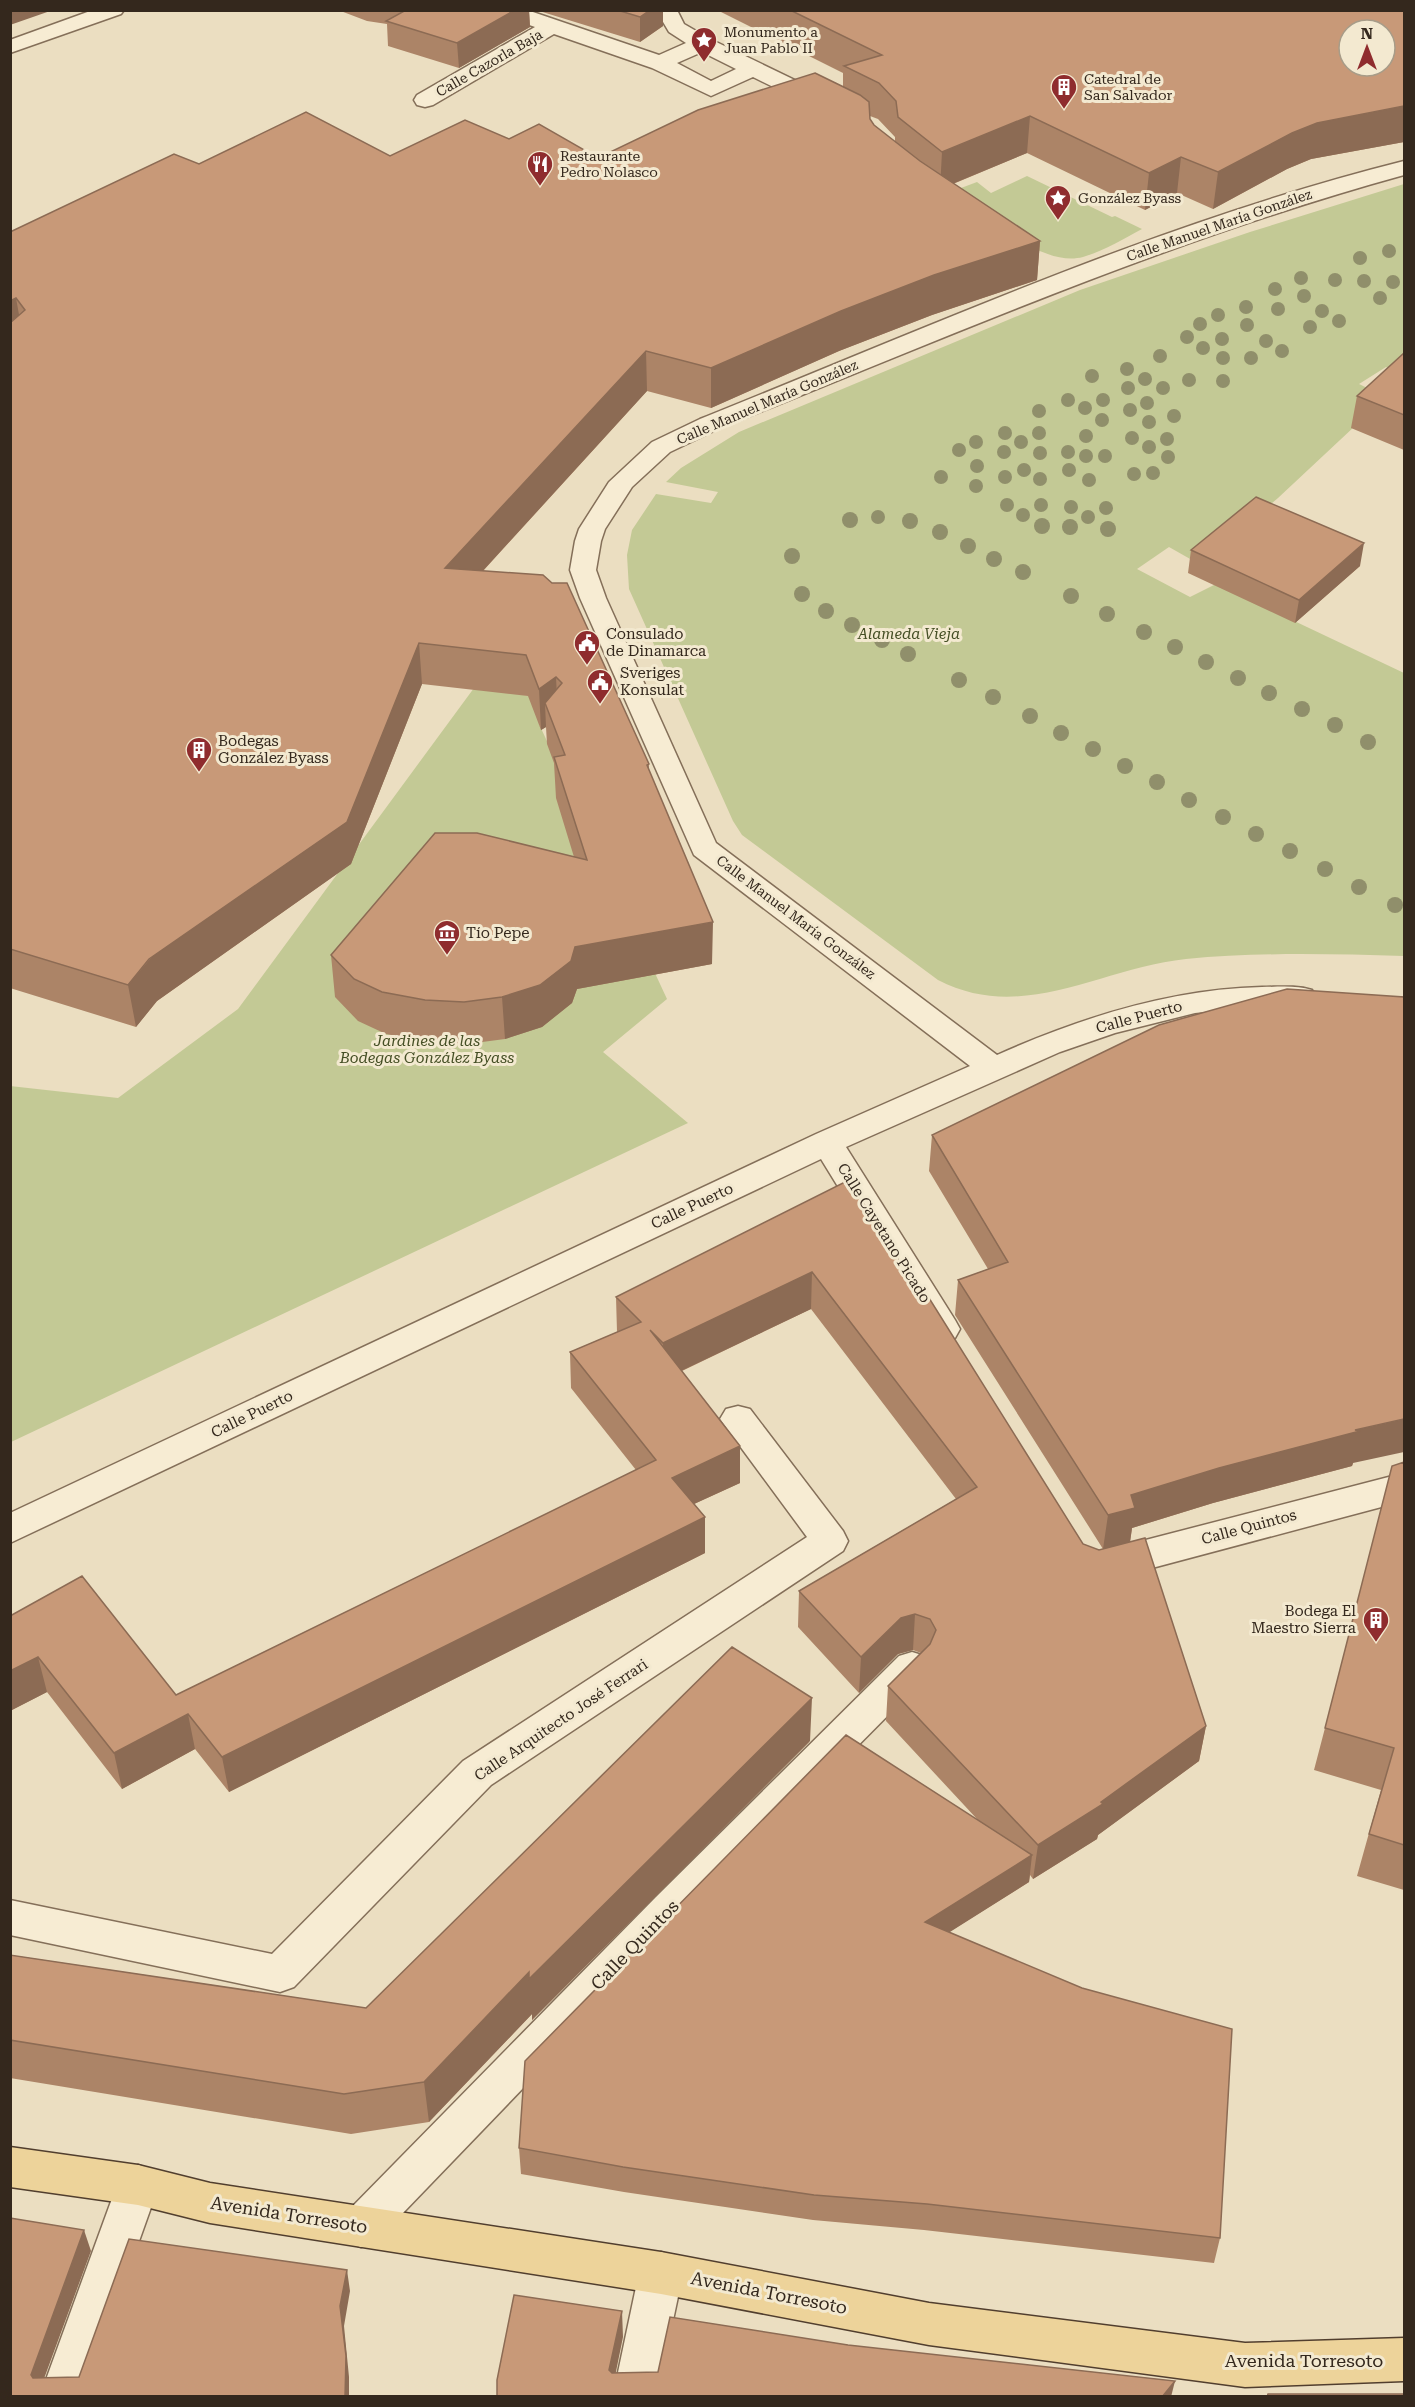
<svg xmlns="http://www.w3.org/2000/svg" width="1415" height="2407" font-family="'Roboto Serif',serif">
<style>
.green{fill:#c3c995}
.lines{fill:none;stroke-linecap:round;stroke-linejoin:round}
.minor-casing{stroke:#846f59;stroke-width:3}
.major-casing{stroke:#513e2e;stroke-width:3}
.minor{fill:#f7ecd3;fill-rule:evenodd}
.major{fill:#edd39a;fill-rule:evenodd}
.tree{fill:#908f6b}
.wall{fill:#ac8467;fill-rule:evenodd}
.shaded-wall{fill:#8c6b54}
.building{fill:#c89978;stroke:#8c6b54;stroke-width:1.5;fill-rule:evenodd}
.labels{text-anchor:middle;stroke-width:6;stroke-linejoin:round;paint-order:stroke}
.far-poi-label{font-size:14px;fill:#34281d;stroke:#f3e9d0;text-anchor:start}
.far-street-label{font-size:14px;fill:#34281d;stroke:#f3e9d0}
.poi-label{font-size:15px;fill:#34281d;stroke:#f3e9d0;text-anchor:start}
.park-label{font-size:15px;font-style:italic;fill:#454f25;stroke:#f3e9d0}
.street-label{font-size:15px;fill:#34281d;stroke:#f3e9d0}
.near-street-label{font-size:18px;fill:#34281d;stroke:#f3e9d0}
</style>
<rect width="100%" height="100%" fill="#ebdec1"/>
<path class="green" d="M1027,176L1112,217L1115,216L1142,229C1124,239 1103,251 1083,257C1041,268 986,215 953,191L977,182L991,193Z
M1404,184V376L1386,367L1359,384L1386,397L1278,498L1199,564L1169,547L1137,569L1190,597L1216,584L1404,673V956C1332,954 1258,952 1186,959C1100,968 1023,1024 938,980L742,835L733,821L629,589L627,555L632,530L656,494L711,503L718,492L666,482L681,468L739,432L1080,290L1250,232Z
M474,688L552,699L539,724L667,999L603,1052L688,1123L11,1442L10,1086L118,1098L238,1009Z"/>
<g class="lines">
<g class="minor-casing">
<path id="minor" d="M93,10H124L121,14L10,53V40Z
M495,10H527L659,55L686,43L669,32L656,10H677L684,24L710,39L830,97L833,102L830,107L822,109L814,107L753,77L711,96L652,68L554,34L433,105L425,107L417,105L414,100L417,95L535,27L498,14ZM702,52L736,69L711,81L677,63Z
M1404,161V175C1168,240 945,338 718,429L670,452L632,487L605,529L601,541L596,570L606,598L716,843L997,1055C1080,1018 1170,989 1262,987C1279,987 1296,985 1312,990L1316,997L1312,1004L1301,1007L1240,1008L1195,1013L1115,1033L1060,1052L846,1147L955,1320L960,1329L955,1338L943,1342L931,1338L821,1159L10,1543V1513L816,1134L970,1066L694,855L580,598L570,570L575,541L579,529L609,482L652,442L700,419C932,326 1161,222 1404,161Z
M738,1406L750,1409L843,1531L848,1541L843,1551L491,1785L294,1987L280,1992L10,1935V1900L272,1954L463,1761L807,1537L720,1419L726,1409Z
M1404,1473V1501L1107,1580L1094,1575L1089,1565L1094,1555L1107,1550Z
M912,1652L925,1656L931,1667L925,1678L684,1921L376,2241L361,2247L346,2241L339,2227L346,2213L656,1897L899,1656Z
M138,2165L153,2171L159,2185L84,2396H40L117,2185L123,2171Z
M661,2252L676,2258L683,2273L657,2396H613L639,2273L646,2258Z"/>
</g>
<g class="major-casing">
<path id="major" d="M10,2147L138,2165L210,2183L661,2252L929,2303L1245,2343L1404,2338V2381L1245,2387L929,2345L661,2294L210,2223L138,2205L10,2187Z"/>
</g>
<use href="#minor" class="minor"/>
<use href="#major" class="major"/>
</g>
<g class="tree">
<circle cx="1389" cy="251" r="7"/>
<circle cx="1360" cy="258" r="7"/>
<circle cx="1301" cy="278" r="7"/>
<circle cx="1335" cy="280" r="7"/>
<circle cx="1364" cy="281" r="7"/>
<circle cx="1393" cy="282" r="7"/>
<circle cx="1275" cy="289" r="7"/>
<circle cx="1304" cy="296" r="7"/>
<circle cx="1380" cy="298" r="7"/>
<circle cx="1246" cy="307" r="7"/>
<circle cx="1278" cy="309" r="7"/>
<circle cx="1322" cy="311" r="7"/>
<circle cx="1218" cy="315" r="7"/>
<circle cx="1339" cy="321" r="7"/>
<circle cx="1200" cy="324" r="7"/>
<circle cx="1247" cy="325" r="7"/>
<circle cx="1310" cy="327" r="7"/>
<circle cx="1187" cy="337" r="7"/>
<circle cx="1222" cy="339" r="7"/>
<circle cx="1266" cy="341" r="7"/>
<circle cx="1203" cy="348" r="7"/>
<circle cx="1282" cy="351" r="7"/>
<circle cx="1160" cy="356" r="7"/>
<circle cx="1223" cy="358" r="7"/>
<circle cx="1251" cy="358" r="7"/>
<circle cx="1127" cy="369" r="7"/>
<circle cx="1092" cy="376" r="7"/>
<circle cx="1145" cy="379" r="7"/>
<circle cx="1189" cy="380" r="7"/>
<circle cx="1223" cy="381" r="7"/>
<circle cx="1128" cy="388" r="7"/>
<circle cx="1163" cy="388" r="7"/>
<circle cx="1068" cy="400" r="7"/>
<circle cx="1103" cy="400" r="7"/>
<circle cx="1147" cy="403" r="7"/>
<circle cx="1085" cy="408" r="7"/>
<circle cx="1130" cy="410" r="7"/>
<circle cx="1039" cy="411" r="7"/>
<circle cx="1174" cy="416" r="7"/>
<circle cx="1102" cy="420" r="7"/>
<circle cx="1149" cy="422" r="7"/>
<circle cx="1005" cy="433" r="7"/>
<circle cx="1039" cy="433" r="7"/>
<circle cx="1086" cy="436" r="7"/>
<circle cx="1132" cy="438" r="7"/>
<circle cx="1167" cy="439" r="7"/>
<circle cx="976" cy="442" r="7"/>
<circle cx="1021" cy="442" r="7"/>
<circle cx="1149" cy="447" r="7"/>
<circle cx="959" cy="450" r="7"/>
<circle cx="1004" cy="452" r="7"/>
<circle cx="1068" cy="452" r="7"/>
<circle cx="1040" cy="453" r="7"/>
<circle cx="1086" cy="456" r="7"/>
<circle cx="1105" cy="456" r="7"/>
<circle cx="1168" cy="457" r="7"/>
<circle cx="977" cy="466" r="7"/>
<circle cx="1024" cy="470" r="7"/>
<circle cx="1069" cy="470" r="7"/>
<circle cx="1153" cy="473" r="7"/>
<circle cx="1134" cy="474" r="7"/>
<circle cx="941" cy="477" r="7"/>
<circle cx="1005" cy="477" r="7"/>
<circle cx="1040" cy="479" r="7"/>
<circle cx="1089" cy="480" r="7"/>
<circle cx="976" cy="486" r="7"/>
<circle cx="1007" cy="505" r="7"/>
<circle cx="1041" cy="505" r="7"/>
<circle cx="1071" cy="507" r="7"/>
<circle cx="1106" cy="508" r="7"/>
<circle cx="1023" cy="515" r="7"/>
<circle cx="878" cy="517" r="7"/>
<circle cx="1088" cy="517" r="7"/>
<circle cx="850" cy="520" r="8"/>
<circle cx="910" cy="521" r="8"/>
<circle cx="1042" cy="526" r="8"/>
<circle cx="1070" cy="527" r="8"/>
<circle cx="1108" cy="529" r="8"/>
<circle cx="940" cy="532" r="8"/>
<circle cx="968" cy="546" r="8"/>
<circle cx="792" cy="556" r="8"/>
<circle cx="994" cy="559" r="8"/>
<circle cx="1023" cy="572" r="8"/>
<circle cx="802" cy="594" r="8"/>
<circle cx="1071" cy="596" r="8"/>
<circle cx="826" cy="611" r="8"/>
<circle cx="1107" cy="614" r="8"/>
<circle cx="852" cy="625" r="8"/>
<circle cx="1144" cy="632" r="8"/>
<circle cx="882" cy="640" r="8"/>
<circle cx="1175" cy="647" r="8"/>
<circle cx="908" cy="654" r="8"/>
<circle cx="1206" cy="662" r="8"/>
<circle cx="1238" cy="678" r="8"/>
<circle cx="959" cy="680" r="8"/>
<circle cx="1269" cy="693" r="8"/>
<circle cx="993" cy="697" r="8"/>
<circle cx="1302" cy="709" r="8"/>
<circle cx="1030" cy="716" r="8"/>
<circle cx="1335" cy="725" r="8"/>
<circle cx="1061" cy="733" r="8"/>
<circle cx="1368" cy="742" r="8"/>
<circle cx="1093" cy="749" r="8"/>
<circle cx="1125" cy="766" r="8"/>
<circle cx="1157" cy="782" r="8"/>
<circle cx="1189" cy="800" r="8"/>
<circle cx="1223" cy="817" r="8"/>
<circle cx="1256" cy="834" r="8"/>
<circle cx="1290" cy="851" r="8"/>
<circle cx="1325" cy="869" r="8"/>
<circle cx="1359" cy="887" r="8"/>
<circle cx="1395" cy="905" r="8"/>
</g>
<path class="wall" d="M338,10H529L530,27L459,68L388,46L387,24L367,21Z
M536,10H663V26L640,42Z
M717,10H1404V142L1311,159L1287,169L1213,209L1177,193L1145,210L1027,153L953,184L1040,241L1037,280L932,315L839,351L711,408L647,391L483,571L649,764V771L712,964L577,989L572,1003L542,1027L505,1039L467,1044L429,1042L386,1034L358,1021L335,997L331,955L574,857L556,798L554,763L547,744L546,727L541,730L528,696L422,684L351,864L157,1001L136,1027L10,988V232L199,164L390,156L509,139L598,158L843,86V73ZM870,116L878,119L895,137V142L874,125L870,119Z
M1404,353V450L1351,428L1357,396Z
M1191,550L1360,566L1295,623L1188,573Z
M932,1135L1353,1463L1352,1466L1213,1503L1132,1528L1130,1542L1206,1726L1199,1761L1098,1835L1097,1839L1033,1879L1030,1875L1029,1882L949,1932L1220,2238L1214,2263L924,2230L813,2220L624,2192L521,2174L519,2148L977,1819L886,1721L888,1686L921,1653L913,1650L898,1654L859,1693L798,1627L799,1591L956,1499L811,1309L682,1371L740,1446V1483L694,1504L705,1517V1553L229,1792L195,1749L122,1789L47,1692L10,1711V1616L176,1695L636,1470L571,1388L570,1352L617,1332L616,1297L849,1180L919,1292L1083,1544L1099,1550L1103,1549L955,1315L958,1280L988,1269L929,1171Z
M1404,1462V1890L1357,1876L1381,1790L1314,1770L1325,1728Z
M810,1741L532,2020V2014L429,2122L351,2134L10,2078V1955L366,2008Z"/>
<path class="shaded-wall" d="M10,10H53L10,25Z
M515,10H529L530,27L459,68L457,43Z
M650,10H663V26L640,42V17Z
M1404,106V142L1311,159L1287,169L1213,209L1218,172L1292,133L1317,123Z
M1030,116L1027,153L940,189L942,152Z
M1181,157L1177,193L1145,210L1149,173Z
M1040,241L1037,280L932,315L839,351L711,408V368L841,311L934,275Z
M16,298L23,337L10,344V301Z
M646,351L647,391L448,609L445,568Z
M1364,543L1360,566L1295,623L1299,600Z
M419,643L422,684L351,864L157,1001L136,1027L128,985Z
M556,677L558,719L545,703L546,727L541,730L539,689Z
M713,922L712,964L577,989L572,1003L542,1027L505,1039L502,997L575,947Z
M812,1272L811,1309L664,1379L663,1343Z
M1404,1419V1452L1353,1463L1352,1466L1213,1503L1132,1528L1130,1542L1103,1549L1108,1515L1131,1495L1219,1468L1355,1430Z
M740,1446V1483L672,1514V1478Z
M705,1517V1553L229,1792L222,1757Z
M915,1614L913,1650L898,1654L859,1693L861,1657L901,1618Z
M38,1657L47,1692L10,1711V1671Z
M812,1698L810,1741L532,2020V2014L429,2122L424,2082L529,1972Z
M188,1714L195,1749L122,1789L114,1753Z
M1206,1726L1199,1761L1098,1835L1097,1839L1033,1879L1038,1845L1101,1802Z
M1032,1855L1029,1882L923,1949L925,1922Z
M84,2230L91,2251L38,2395L31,2375Z
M347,2270L350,2291L344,2326L349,2377V2397H345L340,2306Z
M622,2311L623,2337L611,2396L609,2370Z
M1175,2381L1171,2397H1162Z"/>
<path class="building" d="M406,10H515L457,43L386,21Z
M617,10H650L640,17Z
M790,10H1404V106L1317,123L1292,133L1218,172L1181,157L1149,173L1030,116L942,152L898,117L896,101L879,83L844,66L882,55ZM1349,30H1385V66H1349Z
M815,73L860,95L869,102L870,119L874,125L920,161L1040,241L934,275L841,311L711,368L646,351L445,568L543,575L552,583H567L649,764L647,765L713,922L575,947L571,961L540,985L502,997L464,1002L425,1000L382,992L354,979L331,955L435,833H477L587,860L554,757L565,755L545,703L562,683L556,677L539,689L526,655L419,643L347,822L149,959L128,985L10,949V323L25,310L16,298L10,301V232L174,154L199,164L306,112L390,156L465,120L509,139L539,124L598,158L698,110Z
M1404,353V415L1357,396Z
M1256,497L1364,543L1299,600L1191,550Z
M1287,989L1404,997V1419L1355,1430L1360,1431L1219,1468L1131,1495L1135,1508L1108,1515L958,1280L1008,1262L932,1135L1159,1025Z
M849,1180L919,1292L924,1290L1083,1544L1099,1550L1145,1538L1206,1726L1101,1802L1103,1804L1038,1845L888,1686L930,1644L936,1630L930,1619L915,1614L901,1618L861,1657L799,1591L977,1487L812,1272L663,1343L650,1330L740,1446L672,1478L705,1517L222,1757L188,1714L114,1753L38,1657L10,1671V1616L82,1576L176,1695L656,1460L570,1352L641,1322L616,1297Z
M1404,1462V1845L1369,1834L1394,1748L1325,1728L1392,1466Z
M732,1647L812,1698L529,1979V1972L424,2082L344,2094L10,2040V1955L366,2008Z
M846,1735L1032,1855L925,1922L1082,1988L1232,2029L1220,2238L927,2204L814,2195L623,2167L519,2148L525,2061Z
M10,2218L84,2230L31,2375L33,2378L79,2377L129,2239L347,2270L340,2306L346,2356L345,2397H10Z
M514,2295L622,2311L609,2370L612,2373L658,2372L670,2317L848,2345L1175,2381L1162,2397H497V2380Z
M1268,2394H1404V2397H1267Z"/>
<defs>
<g id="sight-pin" transform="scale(1.35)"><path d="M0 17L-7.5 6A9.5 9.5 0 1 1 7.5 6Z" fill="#8f2c2e" stroke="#f3e9d0"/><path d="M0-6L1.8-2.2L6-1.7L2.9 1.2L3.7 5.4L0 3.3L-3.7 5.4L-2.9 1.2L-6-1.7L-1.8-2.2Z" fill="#fff"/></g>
<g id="building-pin" transform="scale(1.35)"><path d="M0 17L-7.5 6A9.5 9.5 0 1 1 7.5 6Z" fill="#8f2c2e" stroke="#f3e9d0"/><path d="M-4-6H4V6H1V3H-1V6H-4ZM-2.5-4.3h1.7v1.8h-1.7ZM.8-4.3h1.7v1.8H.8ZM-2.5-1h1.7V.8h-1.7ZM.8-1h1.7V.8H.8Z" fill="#fff"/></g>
<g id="restaurant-pin" transform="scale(1.35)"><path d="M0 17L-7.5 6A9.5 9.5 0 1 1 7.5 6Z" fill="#8f2c2e" stroke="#f3e9d0"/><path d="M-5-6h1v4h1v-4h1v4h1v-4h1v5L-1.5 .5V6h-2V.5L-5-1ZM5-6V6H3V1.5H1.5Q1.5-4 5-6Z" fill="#fff"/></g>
<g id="civic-pin" transform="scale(1.35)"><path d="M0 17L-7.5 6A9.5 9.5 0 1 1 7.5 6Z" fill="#8f2c2e" stroke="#f3e9d0"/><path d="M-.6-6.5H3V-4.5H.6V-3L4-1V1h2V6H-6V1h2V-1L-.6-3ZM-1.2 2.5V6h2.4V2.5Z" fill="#fff"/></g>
<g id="museum-pin" transform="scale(1.35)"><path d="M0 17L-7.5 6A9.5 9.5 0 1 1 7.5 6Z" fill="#8f2c2e" stroke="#f3e9d0"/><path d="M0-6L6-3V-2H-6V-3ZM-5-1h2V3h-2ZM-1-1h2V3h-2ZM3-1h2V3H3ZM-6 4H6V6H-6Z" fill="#fff"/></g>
</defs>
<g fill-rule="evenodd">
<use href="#sight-pin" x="704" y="40"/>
<use href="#building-pin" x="1064" y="87"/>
<use href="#restaurant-pin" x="540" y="164"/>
<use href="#sight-pin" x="1058" y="198"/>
<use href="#civic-pin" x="587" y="643"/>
<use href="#civic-pin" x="600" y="682"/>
<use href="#building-pin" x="199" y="750"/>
<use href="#museum-pin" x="447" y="933"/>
<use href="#building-pin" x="1376" y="1620"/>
</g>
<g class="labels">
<g class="far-poi-label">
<text x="724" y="37">Monumento a<tspan x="724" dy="16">Juan Pablo II</tspan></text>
<text x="1084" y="84">Catedral de<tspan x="1084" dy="16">San Salvador</tspan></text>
<text x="560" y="161">Restaurante<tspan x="560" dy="16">Pedro Nolasco</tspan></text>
<text x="1078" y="203">González Byass</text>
</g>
<g class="far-street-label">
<text transform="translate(489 63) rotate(-30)" y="5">Calle Cazorla Baja</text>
<text transform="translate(1219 225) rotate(-19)" y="5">Calle Manuel María González</text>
<text transform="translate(767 402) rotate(-23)" y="5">Calle Manuel María González</text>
<text transform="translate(796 917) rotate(37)" y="5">Calle Manuel María González</text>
</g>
<g class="poi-label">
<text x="606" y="639">Consulado<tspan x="606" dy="17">de Dinamarca</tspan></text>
<text x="620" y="678">Sveriges<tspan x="620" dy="17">Konsulat</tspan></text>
<text x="218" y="746">Bodegas<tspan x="218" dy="17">González Byass</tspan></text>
<text x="466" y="938">Tío Pepe</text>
<text x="1356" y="1616" text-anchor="end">Bodega El<tspan x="1356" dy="17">Maestro Sierra</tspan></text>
</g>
<g class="park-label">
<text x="909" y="639">Alameda Vieja</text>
<text x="427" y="1046">Jardines de las<tspan x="427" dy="17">Bodegas González Byass</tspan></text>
</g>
<g class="street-label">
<text transform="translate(1139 1017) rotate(-15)" y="5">Calle Puerto</text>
<text transform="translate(692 1206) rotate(-25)" y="5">Calle Puerto</text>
<text transform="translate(884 1233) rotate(58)" y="5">Calle Cayetano Picado</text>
<text transform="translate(252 1414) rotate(-26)" y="5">Calle Puerto</text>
<text transform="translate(1249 1527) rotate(-15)" y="5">Calle Quintos</text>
<text transform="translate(561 1720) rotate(-34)" y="5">Calle Arquitecto José Ferrari</text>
</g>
<g class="near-street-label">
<text transform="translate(635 1945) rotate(-46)" y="6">Calle Quintos</text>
<text transform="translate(289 2215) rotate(9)" y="6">Avenida Torresoto</text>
<text transform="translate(769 2293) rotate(11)" y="6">Avenida Torresoto</text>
<text x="1304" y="2367">Avenida Torresoto</text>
</g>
</g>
<rect width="1415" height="2407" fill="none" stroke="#34281d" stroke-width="24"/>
<g transform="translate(1367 48)"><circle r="28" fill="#f3e9d0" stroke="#a79c88" stroke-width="1.5"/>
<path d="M0-4.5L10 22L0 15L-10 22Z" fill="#8f2c2e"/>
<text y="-9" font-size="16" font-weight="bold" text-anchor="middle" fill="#34281d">N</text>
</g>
</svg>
